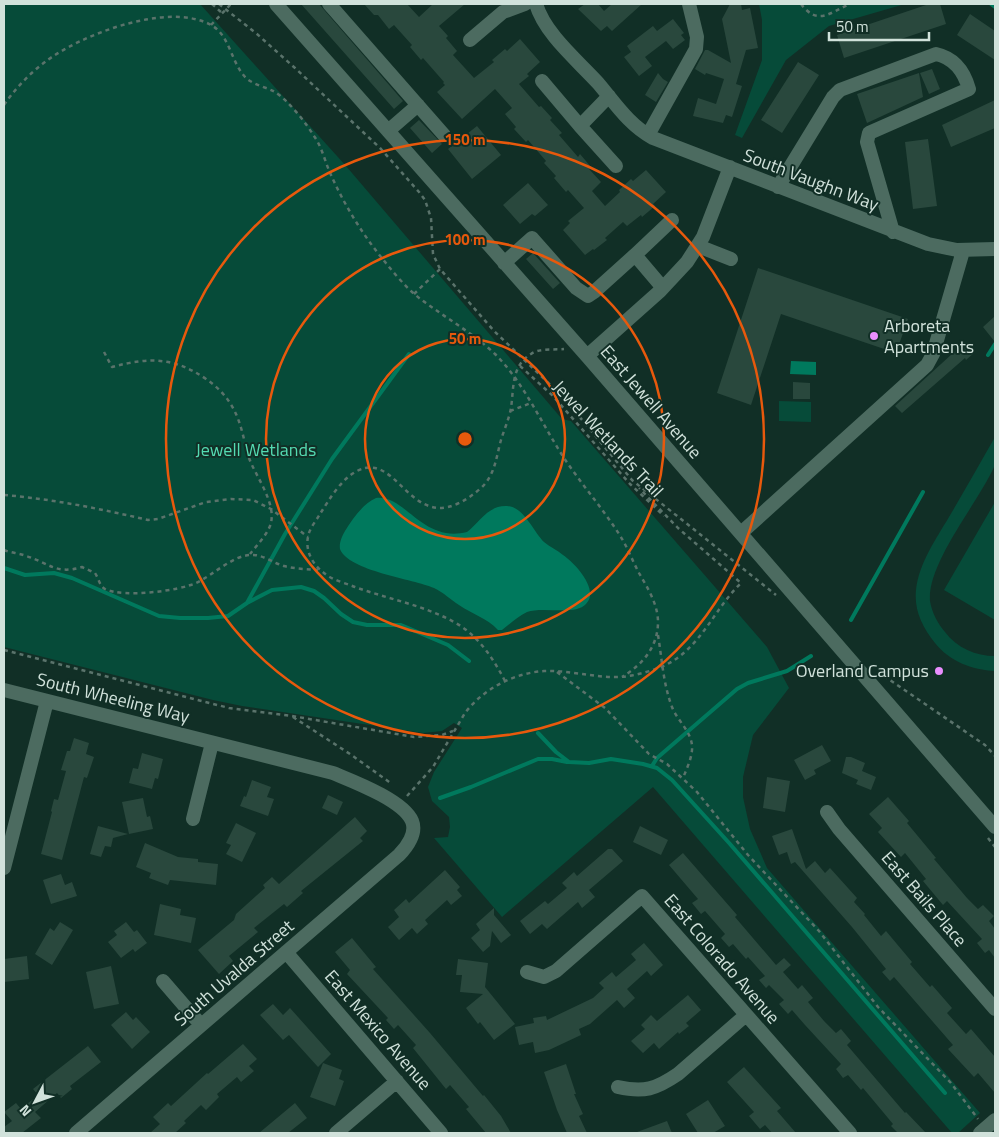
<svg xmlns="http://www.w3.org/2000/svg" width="999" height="1137" font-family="'Titillium Web',sans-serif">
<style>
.green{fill:#064b39}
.water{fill:#00795d}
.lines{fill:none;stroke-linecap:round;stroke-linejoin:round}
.stream{stroke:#00795d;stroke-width:4}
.building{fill:#29483d}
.path{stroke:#5a736b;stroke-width:2.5;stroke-dasharray:4 4;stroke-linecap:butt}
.minor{stroke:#4c6b60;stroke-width:14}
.ring{fill:none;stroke:#e8590c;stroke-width:2.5}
.poi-dot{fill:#e98efe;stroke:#112f26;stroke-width:2}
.labels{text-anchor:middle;stroke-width:4;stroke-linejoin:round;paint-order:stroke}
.street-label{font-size:18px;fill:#d1e2db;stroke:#112f26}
.poi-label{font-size:18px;fill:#d1e2db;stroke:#112f26;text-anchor:start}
.park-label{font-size:18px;fill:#54dbb2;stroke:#112f26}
.centre{fill:#e8590c;stroke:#112f26;stroke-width:2.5}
.ring-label{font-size:15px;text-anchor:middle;font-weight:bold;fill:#e8590c;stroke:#112f26;stroke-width:4;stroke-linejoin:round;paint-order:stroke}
</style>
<rect width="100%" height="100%" fill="#112f26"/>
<path class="green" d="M4,4H200L346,166L562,419L571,421L767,647L789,688L753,735L743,777V797L750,829L767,868L980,1113L958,1133H952L653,787L502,917L434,838L448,837L450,827L449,817L432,801L428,787L434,772L462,728L454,723L442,731L423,733L242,706L213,700L4,647Z
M759,4H905L829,26L786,60L742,138L735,135L762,60V20Z
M779,401L811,402V422L779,421Z
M995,437C995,446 998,459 994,467C978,503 927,563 930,601C932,613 938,624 945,632C957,648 976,656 995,656V671C972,670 949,661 935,643C922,627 914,610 916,590C919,563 936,539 949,517C965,490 980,463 995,437Z
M995,502V620L944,590Z"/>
<path class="water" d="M791,361L816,362V375L790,374Z
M376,498C406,495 422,543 467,532C479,523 488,505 507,506C524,507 533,531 544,542C550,547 557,550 563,555C575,563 600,590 586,604C575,616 543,606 527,612C518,616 510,624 502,630H498C487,618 472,614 459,605C451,600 443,592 434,588C414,579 348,571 340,549C339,543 342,536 345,531C353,518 363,504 376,498Z"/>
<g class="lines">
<path class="stream" d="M991,4L995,7
M988,355L995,344
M4,568L25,575L54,573L72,578L159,616L180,618H208L228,616L247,603L272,590L301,587L314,591L324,598L341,614L353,622L367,625H401L448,645L469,661
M247,603L285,534L332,459L409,354
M851,620L923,492
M538,733L556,752L569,762L589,763L611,759L643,764L657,768L672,780L730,844L945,1093
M652,766L657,758L737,689L748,683L787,671L811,656
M440,798L471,787L538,759H552L567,762"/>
</g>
<path class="building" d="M301,4H319L403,101L394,109Z
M364,4H407L419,17L433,4H465L439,26L448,36L446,38L457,51L453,55L474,78L494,62L492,60L505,49L507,51L520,39L540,62L527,74L529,76L519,84L539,107L541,106L552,118L550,120L562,133L559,135L578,157L580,154L591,167L589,169L601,182L592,191L605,206L620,192L619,190L631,179L633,181L646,170L666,192L653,204L655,206L642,217L641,215L627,226L623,222L605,238L607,240L594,250L593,249L585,255L563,230L570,223L568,221L584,208L568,190L566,192L554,178L556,176L544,163L546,161L528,140L526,142L514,129L516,127L505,114L512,108L495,89L462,119L437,92L445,85L443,83L444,82L423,58L421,60L410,47L412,45L394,25L389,29L378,15H374Z
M585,4H598L604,11L612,4H642L612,31L607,26L601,31L578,9Z
M730,4H741L742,10L750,8L758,48L746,50L736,84L742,86L732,117L726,115L723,123L693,116L698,98L716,104L724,79L706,73L705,75L695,69L705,50H708L731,63L722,19Z
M929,4H940L946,24L844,58L837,35Z
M970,14L995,31V60L957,35Z
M673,19L684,33L681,35L685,40L673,49L666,41L645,57L652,66L639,76L624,57L631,52L627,46L653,26L657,31Z
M798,62L819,75L782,133L761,120Z
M932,69L940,89L929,94L920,73Z
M658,73L663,79L668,82L656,102L645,95Z
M919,73L923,97L867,123L857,94Z
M995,100V128L951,147L942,125Z
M419,120L442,144L432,153L410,128Z
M477,126L501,155L472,179L448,149Z
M928,139L937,206L913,209L905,142Z
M528,183L548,205L535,216L532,214L520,224L503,205Z
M533,253L560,283L553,289L526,259Z
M758,268L908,319L896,353L781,314L751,405L717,393Z
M995,316V342L983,327Z
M964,343L966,345L968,343L975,352L966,360L965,358L902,413L895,406Z
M793,382L810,383V399H793Z
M74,738L89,743L86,754L94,757L87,778L84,777L62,860L41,854L52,812L51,811L54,799L58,800L66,771L61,770L67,751H70Z
M822,745L831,761L814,770L816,774L805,780L794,760Z
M142,753L163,759L158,779L155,778L152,789L129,783L133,768L138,769Z
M846,757H851L865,763L862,771L876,777L871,790L856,784L858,780L842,773Z
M767,777L790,781L785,812L763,808Z
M252,780L271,787L267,797L274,799L268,816L240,806L244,796L246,797Z
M328,795L343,802L337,815L322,808Z
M888,797L909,821L907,823L936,858L934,859L967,898L978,909L983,905L994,916L989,921L995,929V958L989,950L985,953L977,943L982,939L947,901L943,905L923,881L926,879L905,853L901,857L878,832L882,828L869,814Z
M143,798L147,817L150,816L153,829L129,834L122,802Z
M355,817L367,831L360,838L363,841L301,891L303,893L287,907L284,904L254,928L258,932L229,956L233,961L219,974L198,950L234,920L236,914L265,888L263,885L272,877L279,884Z
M236,823L256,833L242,862L226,854L231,845L226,843Z
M98,826L128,834L113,838L111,847L105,846L101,857L90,854Z
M640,826L668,840L661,855L633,842Z
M792,829L806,869L815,861L825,873L830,868L857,898L854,902L865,914L864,915L881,936L886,931L912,962L910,964L930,987L932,985L952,1008L947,1013L966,1034L971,1029L995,1057V1093L978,1073L974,1077L948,1049L953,1045L894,977L890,981L882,972L886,969L852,927L795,862L791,864L787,852L779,855L772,836Z
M145,843L178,857L198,859V862L218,864L216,885L170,880L168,885L149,878L151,873L136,867Z
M608,849H612L623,861L589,890L595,897L582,908L578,902L547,929L542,924L530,934L520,921L545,901L548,904L567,888L562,883L574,872L577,876Z
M683,853L737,915L735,917L776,965L784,958L791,965L783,972L798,989L802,985L813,998L808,1002L824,1021L836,1033L841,1029L851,1041L847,1045L905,1113L906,1112L926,1133H898L891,1126L893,1124L863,1088L861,1090L848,1075L843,1078L836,1069L841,1064L805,1025L792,1010L788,1014L779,1004L784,1000L769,985L766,988L759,980L765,976L748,957L746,959L733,944L729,947L721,938L725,934L705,911L701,914L692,903L698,899L669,865Z
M445,870L460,887L457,890L462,896L451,905L447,900L425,920L428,924L417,934L412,928L399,940L388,927L399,917L394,910L406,899L409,903Z
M61,874L65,885L72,882L77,896L51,904L43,880Z
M160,904L181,909L180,915L196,918L191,943L154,935Z
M494,908V915L511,935L501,943L492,931L490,946L483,952L471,938L480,930L476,924Z
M60,922L73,930L52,965L35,954L50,928L54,931Z
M126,922L134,932L137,930L147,943L135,952L133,949L121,958L108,942L117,935L114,931Z
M352,938L376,967L373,969L430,1033L483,1096L484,1095L501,1116L511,1133H486L466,1109L469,1107L450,1085L446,1089L413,1048L416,1045L398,1025L394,1029L386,1020L388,1018L347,974L350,970L335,952Z
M644,943L663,965L651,976L647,971L627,989L635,998L624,1008L617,1000L590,1024L579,1029L581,1035L549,1050L535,1053L533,1042L519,1045L515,1027L534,1023L533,1018L546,1016L547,1020L593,998L604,988L599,983L612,972L616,977L636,960L631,954Z
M27,956L29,979L4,982V959Z
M458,959L488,963L485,987L515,1024L494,1040L480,1022L478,1024L466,1008L483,994L460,992L462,975H456Z
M111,966L119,1004L94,1009L86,972Z
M688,995L701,1010L686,1023L689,1026L679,1034L678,1032L659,1049L654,1043L643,1053L631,1041L645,1029L641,1025L651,1015L657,1021Z
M273,1004L283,1015L290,1008L331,1054L318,1067L289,1035L283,1040L260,1015Z
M126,1012L133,1020L136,1017L150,1032L132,1049L111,1025Z
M243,1044L257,1059L249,1066L254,1071L241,1082L237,1077L217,1094L219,1097L206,1110L201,1105L184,1121L186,1123L175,1133H150L160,1124L153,1117L168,1103L171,1106L207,1073L208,1074Z
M88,1046L101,1062L70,1086L72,1089L61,1098L57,1093L35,1112L41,1118L22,1133H4V1127L12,1121L4,1112L16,1103L21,1109L38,1095L33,1089Z
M323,1063L342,1070L339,1079L344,1081L335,1106L310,1097Z
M566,1064L576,1094H574L583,1114L579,1116L587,1133H567L557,1110L544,1072Z
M744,1067L781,1108L777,1111L796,1133H772L765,1125L760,1129L749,1116L754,1112L727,1082Z
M708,1100L725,1126L713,1133H698L686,1114Z
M295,1103L307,1118L288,1133H259Z
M667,1121L672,1133H637V1132Z"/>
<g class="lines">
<path class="path" d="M212,4L222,13
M219,4L257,34L295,68L381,149L419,192L425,200L431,218L433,254L440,269L494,331L563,397L632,480L776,595
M801,4C818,26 829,13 850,4
M211,25L231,4
M4,105C15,89 29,74 45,62C80,35 168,1 211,25C230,35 231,63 246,78C254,85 266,87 275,92C288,100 306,123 314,136C322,147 325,162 331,175C344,204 361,232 381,257C394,273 408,291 426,303C449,320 474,334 495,354C525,384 542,425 566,461C583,486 603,509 619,534C627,546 632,560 639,573C647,587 658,604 658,622C658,647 642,665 622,677
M414,294L440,269
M104,352L112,367C149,357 174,357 206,379C218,387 228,398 234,410C242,425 244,442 249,458C256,477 278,505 270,526C266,536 257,545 250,554
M520,366L553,396L630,484L664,516
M510,411L531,403
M4,495C53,499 101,509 148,520L158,519L206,502L231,499L253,500L271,509L308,537
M4,550C11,553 19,553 26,556C49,563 56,575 82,567L95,573C99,579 99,585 105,589C123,598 178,591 196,583C212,576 233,555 251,555C262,554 273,563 284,566C295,569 307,569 318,570
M658,635C662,659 663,683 672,707C677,720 690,730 692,745C693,756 687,768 683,778
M4,650L229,708L292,716L414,737L442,735L453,731
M557,672L605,708L649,754L667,764L697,792L748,855L819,931L878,1007L951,1083L978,1119
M884,676L985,745L995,756
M505,681C493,658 478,635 454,622C423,605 388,599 355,587C345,583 332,580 324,573C313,565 305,551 308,537C309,529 316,521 320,514C329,500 341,479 357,471C402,448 411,549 481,488C495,475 496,458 501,440C504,430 509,419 511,408C514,388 511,366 531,354C539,348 554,350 564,349
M293,717L350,754L392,784
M407,796L433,767L465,713C483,689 514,673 544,671C569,670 595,678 620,677C634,676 648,672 661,667C700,651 713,610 741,583L678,528L639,488
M988,838L995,847"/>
<path class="minor" d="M276,4L587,356L995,827
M329,4L444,135
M536,4C545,34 577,60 598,83C615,103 629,125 653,138L928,244L957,250L995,249
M470,40L503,12L525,4
M542,81L580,126
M609,96L580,126L616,166
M388,131L418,105
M648,135L696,49L697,37L689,4
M778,187L833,97L840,90L936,54C954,58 964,71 969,89L869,133L867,142L893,232
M698,246L731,259
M635,255L672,220
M504,263L532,238L576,288L588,296L594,292L635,255L663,288
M587,356L660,291L687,262L703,237L730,167
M741,533L927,365L933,354L963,251
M4,690L333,773C352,781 403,800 412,821C417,833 407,847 399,855L76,1133
M827,812L839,829L995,1009
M193,819L212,743
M4,868L47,701
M286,952L441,1133
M527,972L544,977L556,971L642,896L850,1133
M163,981L201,1025
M618,1087C644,1093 656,1089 678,1074L746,1015
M336,1133L397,1081
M980,1133L995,1120"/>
</g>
<g class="ring">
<circle cx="465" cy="439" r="100"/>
<circle cx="465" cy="439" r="199"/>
<circle cx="465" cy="439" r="299"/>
</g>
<g class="poi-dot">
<circle cx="874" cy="336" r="5"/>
<circle cx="939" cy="671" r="5"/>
</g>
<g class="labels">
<g class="street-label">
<text transform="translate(811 180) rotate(21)" y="6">South Vaughn Way</text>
<text transform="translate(651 402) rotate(49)" y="6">East Jewell Avenue</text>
<text transform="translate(608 439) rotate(47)" y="6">Jewel Wetlands Trail</text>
<text transform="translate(113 698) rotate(14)" y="6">South Wheeling Way</text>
<text transform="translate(924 899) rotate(49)" y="6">East Bails Place</text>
<text transform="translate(722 959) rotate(49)" y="6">East Colorado Avenue</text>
<text transform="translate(234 973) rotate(-41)" y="6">South Uvalda Street</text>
<text transform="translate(378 1030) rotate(49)" y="6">East Mexico Avenue</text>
</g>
<g class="poi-label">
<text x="884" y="332">Arboreta<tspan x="884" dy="21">Apartments</tspan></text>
<text x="929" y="677" text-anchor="end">Overland Campus</text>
</g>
<g class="park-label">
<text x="256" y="456">Jewell Wetlands</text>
</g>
</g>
<circle cx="465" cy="439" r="8" class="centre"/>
<g class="ring-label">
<text x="465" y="145">150 m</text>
<text x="465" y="245">100 m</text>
<text x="465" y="344">50 m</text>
</g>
<rect width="999" height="1137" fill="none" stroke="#d1e2db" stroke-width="10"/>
<g transform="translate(35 1102) rotate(229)" stroke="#112f26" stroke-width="4" paint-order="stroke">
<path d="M0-4L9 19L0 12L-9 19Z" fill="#d1e2db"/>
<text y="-8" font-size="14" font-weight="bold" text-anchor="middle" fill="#d1e2db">N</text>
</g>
<path d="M829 32v8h100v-8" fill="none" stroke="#d1e2db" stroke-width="2.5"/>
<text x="836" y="32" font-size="15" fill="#d1e2db" stroke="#112f26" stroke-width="4" paint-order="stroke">50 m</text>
</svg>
